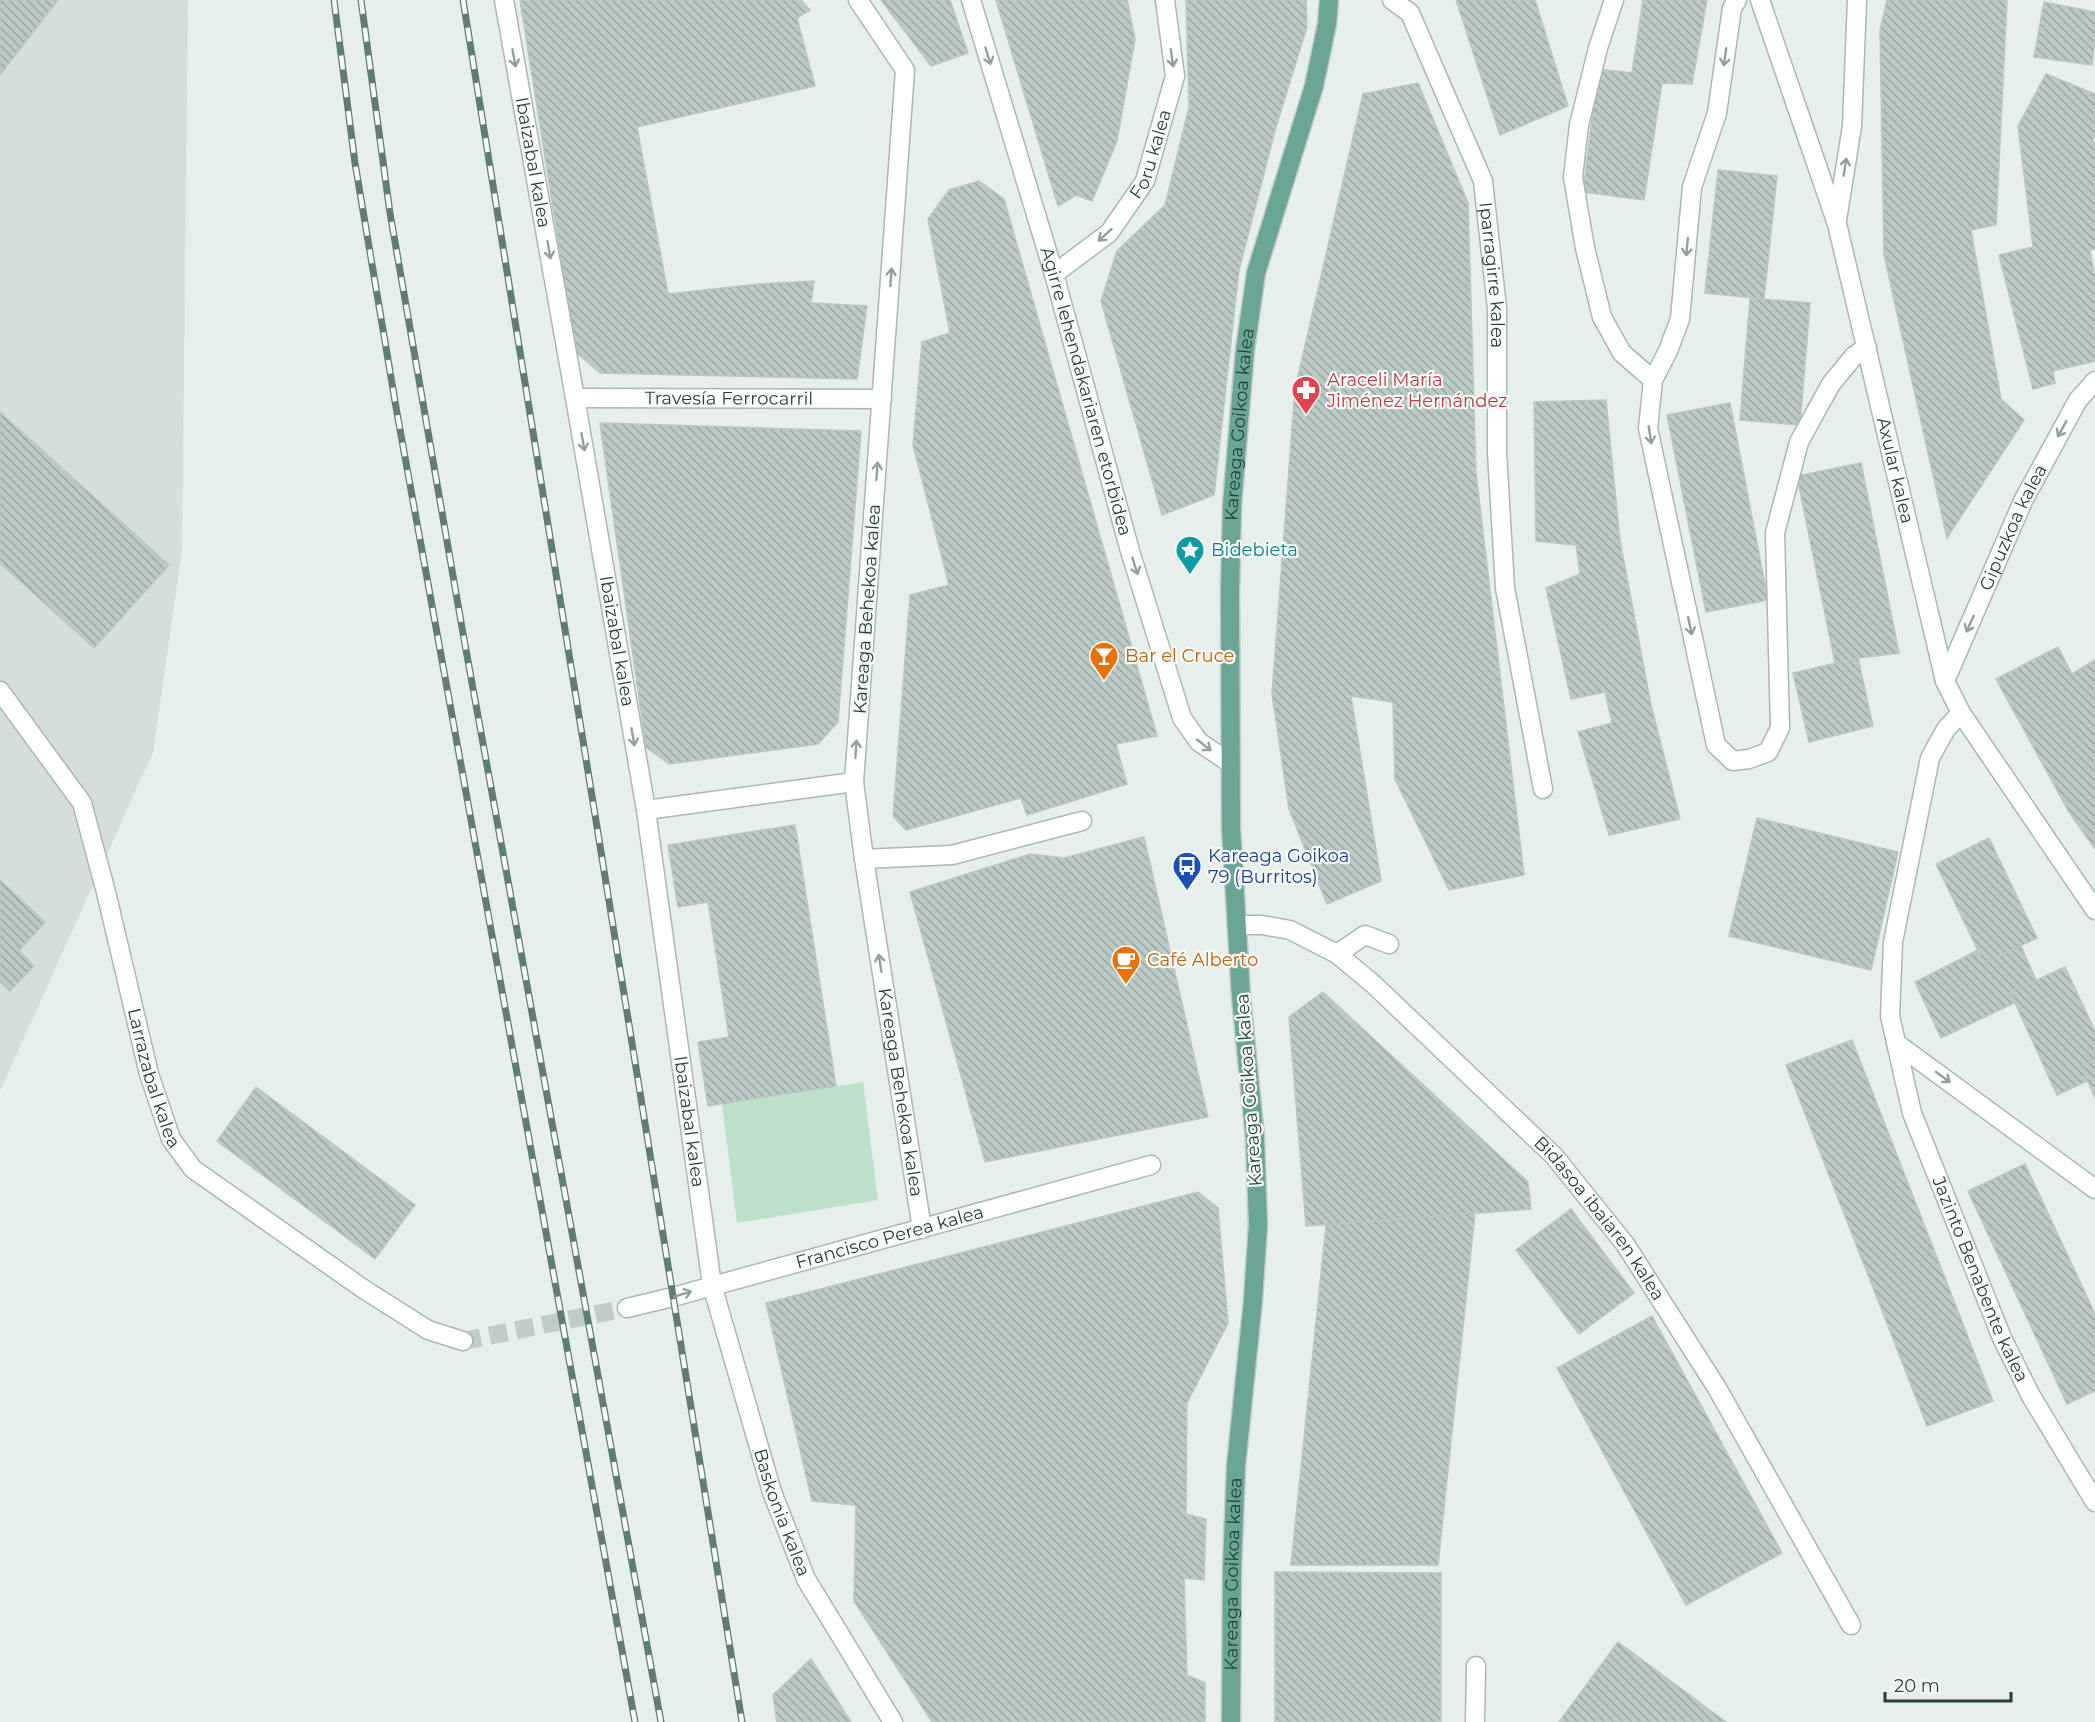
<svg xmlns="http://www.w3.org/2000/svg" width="2095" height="1722" font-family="Montserrat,sans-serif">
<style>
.built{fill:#d4dfda}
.park{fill:#bfe0c8}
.building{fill:url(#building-back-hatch);stroke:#b8c9c2;stroke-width:1.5}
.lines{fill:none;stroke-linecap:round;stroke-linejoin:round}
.street-tunnel{stroke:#bfccc8;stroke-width:18;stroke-dasharray:18 9;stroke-linecap:butt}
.street-casing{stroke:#a8b8b2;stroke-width:21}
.primary-casing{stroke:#c2cac8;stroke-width:21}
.street{stroke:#fff;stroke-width:18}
.primary{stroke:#6aa596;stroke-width:18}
.rail-casing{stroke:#5f7d75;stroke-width:7}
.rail{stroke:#f7fbf9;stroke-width:4.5;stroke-dasharray:14;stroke-linecap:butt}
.oneway{stroke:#92a09c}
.labels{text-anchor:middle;stroke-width:4.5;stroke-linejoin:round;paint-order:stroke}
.street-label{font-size:18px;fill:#24423a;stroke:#f7fbf9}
.health-label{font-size:18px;fill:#be3a42;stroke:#f7fbf9;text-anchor:start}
.culture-label{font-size:18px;fill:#0d838f;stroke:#f7fbf9;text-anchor:start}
.food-label{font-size:18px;fill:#c56008;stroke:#f7fbf9;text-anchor:start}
.transit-label{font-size:18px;fill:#164399;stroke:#f7fbf9;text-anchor:start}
</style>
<defs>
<pattern id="building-back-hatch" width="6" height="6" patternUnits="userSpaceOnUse" patternTransform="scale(1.5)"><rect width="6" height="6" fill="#bbcac4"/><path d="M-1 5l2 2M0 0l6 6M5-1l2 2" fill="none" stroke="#98a6a0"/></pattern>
</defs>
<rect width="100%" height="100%" fill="#e6efeb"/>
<path class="built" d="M0,0H188L182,550L153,752L0,1091Z"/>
<path class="park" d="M863,1082L878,1200L737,1223L722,1104Z"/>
<path class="building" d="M0,0H58L0,75Z
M520,0H801L810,10L797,18L815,86L637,127L668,294L759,284L814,281L811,303L867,306L857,379L600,373L576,352Z
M881,0H950L968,53L931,66Z
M996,0H1127L1135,39L1117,141L1092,201L1076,195L1058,206Z
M1186,0H1306L1307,27L1276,127L1239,270L1214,495L1162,515L1101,301L1117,251L1165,205L1189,107Z
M1456,0H1535L1568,106L1500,135Z
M1643,0H1707L1692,84L1662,83L1644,200L1583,192L1598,69L1632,73Z
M1887,0H2007L1996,225L1971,230L2001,399L2024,420L1947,538L1884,255L1880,30Z
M2044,2L2095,12V42L2092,65L2034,57Z
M2046,74L2095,94V137H2093L2095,152V249L2090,250L2095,277V361L2053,371L2055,383L2033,389L1999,255L2033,247L2018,126Z
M1418,83L1468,203L1476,473L1524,875L1449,890L1395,779L1393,702L1351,696L1381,881L1327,904L1289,809L1272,694L1295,389L1363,94Z
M1718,170L1777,176L1764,299L1705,293Z
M979,181L1004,199L1157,736L1116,744L1127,784L1027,815L1021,798L906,830L893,816L910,595L949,585L913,445L922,342L950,333L928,219L949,190Z
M1750,298L1810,303L1800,425L1740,420Z
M1606,400L1620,541L1651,705L1680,819L1609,835L1578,732L1612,723L1605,692L1571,699L1546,588L1580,574L1576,545L1536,541L1534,402Z
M1730,403L1768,600L1706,612L1667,415Z
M0,412L169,565L94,648L0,563Z
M600,423L861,431L838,722L818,744L669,764L646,747Z
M1861,463L1899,653L1858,658L1835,663L1797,476Z
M2058,647L2072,674L2095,660V849L2069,812L1996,679Z
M1858,658L1873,726L1809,742L1793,673Z
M1757,818L1898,852L1871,970L1729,936Z
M795,825L836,1086L708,1106L698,1042L729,1037L708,902L678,907L668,845Z
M1144,837L1208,1117L985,1162L910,892L1030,854L1064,858Z
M1989,838L2037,938L1984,963L1936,864Z
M0,880L45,922L19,951L34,966L10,991L0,982Z
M2021,946L2036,980L2010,992L2014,1003L1941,1038L1915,982L1978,950L1984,963Z
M2065,967L2095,1031V1060L2081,1066L2087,1081L2057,1095L2010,992Z
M1323,992L1528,1182L1531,1209L1306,1226L1289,1017Z
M1852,1040L1993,1401L1927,1426L1786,1065Z
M2095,1060V1098L2081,1066Z
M256,1087L415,1205L375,1259L217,1141Z
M2025,1164L2095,1314V1391L2067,1404L1968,1191Z
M1198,1192L1218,1208L1228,1323L1187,1403L1186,1514L1206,1519L1204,1580L1184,1578L1187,1675L1205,1683V1722H932L854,1601L856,1505L812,1501L766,1303Z
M1571,1209L1634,1293L1579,1334L1516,1250Z
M1475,1213L1438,1565H1291L1326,1225Z
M1652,1316L1782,1553L1686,1605L1557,1368Z
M1275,1572L1441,1573V1722H1275Z
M1618,1642L1726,1722H1559Z
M811,1659L851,1722H777L773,1695Z"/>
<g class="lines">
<path class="street-tunnel" d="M463,1341L627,1308"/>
<g class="street-casing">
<g id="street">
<path id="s1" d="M504,0L575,398L646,810L712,1285L772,1492L806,1579L893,1722"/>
<path id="s2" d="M858,0L905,70L854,782L864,859L922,1229"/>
<path id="s3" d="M971,0L1054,274L1130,551L1182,718L1199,742L1230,763"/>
<path id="s4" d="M1392,0L1410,13L1483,181L1497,308V452L1505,588L1543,789"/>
<path d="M1614,0L1598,48L1579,125L1573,177L1585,248L1602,317L1622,353L1653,380"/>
<path d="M1737,0L1732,8L1717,113L1692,187L1680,319L1668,351L1653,380L1648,428L1716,745L1733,761L1749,759L1768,752L1780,728L1775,533L1799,442L1831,384L1854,356L1867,347"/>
<path id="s5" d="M1760,0L1837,224L1945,681L1961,713L2095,910"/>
<path d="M1837,220L1852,126L1857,0"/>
<path id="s6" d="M1054,274L1109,233L1145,181L1175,76L1165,0"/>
<path id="s7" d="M575,398L882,399"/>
<path id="s8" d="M1945,681L2023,501L2078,400L2095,381"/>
<path id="s9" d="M0,691L82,803L106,892L149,1074L171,1139L193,1169L362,1288L428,1330L463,1341"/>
<path id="s10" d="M1961,713L1946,729L1930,758L1893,942L1890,1016L1912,1113L2002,1338L2031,1396L2095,1502"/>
<path d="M646,810L854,782"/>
<path d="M864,859L952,855L1082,821"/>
<path id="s11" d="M1237,925H1262L1290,930L1337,954L1372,983L1554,1156L1625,1244L1717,1388L1851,1625"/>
<path d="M1337,954L1365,935L1389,944"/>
<path d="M1896,1043L2095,1189"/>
<path id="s12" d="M627,1308L673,1297L1151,1165"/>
<path d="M1475,1722L1476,1666"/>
</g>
</g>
<g class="primary-casing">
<g id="primary">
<path id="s13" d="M1231,1722L1232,1568L1236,1466L1253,1300L1258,1225L1255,1138L1241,997L1231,828L1230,591L1232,505L1245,350L1256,273L1314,86L1327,24L1329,0"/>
</g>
</g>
<use href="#street" class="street"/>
<use href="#primary" class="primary"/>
<g class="rail-casing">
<path id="rail" d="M334,0L355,163L397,413L635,1722
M361,0L390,213L464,639L661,1722
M463,0L742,1722"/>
</g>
<use href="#rail" class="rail"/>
</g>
<defs><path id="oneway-shaft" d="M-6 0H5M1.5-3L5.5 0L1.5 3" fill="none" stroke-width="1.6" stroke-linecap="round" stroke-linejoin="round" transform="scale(1.5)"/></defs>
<g class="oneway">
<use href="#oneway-shaft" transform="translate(988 56) rotate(73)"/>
<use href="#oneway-shaft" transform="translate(1725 57) rotate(98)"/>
<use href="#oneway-shaft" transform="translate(514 58) rotate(80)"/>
<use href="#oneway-shaft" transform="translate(1172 58) rotate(82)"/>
<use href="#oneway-shaft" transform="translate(1845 167) rotate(-81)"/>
<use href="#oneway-shaft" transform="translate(1105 235) rotate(138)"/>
<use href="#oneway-shaft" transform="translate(1687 247) rotate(95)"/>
<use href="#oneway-shaft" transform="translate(549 250) rotate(80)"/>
<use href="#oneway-shaft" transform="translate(891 277) rotate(-86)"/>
<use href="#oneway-shaft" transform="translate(2062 429) rotate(119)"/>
<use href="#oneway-shaft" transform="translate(1650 435) rotate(81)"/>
<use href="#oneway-shaft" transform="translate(583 442) rotate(80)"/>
<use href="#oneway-shaft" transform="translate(877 471) rotate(-86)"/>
<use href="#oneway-shaft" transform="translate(1135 566) rotate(73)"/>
<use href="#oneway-shaft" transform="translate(1970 624) rotate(114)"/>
<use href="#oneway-shaft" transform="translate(1690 626) rotate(78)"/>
<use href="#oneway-shaft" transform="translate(633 737) rotate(80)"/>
<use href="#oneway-shaft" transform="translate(1204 745) rotate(38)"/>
<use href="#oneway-shaft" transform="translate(856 749) rotate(-86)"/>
<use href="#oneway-shaft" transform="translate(880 963) rotate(-99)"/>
<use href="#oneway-shaft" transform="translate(1943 1077) rotate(36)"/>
<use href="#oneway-shaft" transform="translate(683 1294) rotate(-17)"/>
</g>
<defs>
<g id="pharmacy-pin" transform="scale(1.5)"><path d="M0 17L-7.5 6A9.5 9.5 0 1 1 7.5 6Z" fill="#e0444e" stroke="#f7fbf9"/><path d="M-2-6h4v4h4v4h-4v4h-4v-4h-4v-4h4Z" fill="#fff"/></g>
<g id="sight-pin" transform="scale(1.5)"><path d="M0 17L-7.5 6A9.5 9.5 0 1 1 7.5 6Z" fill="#0f9aa8" stroke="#f7fbf9"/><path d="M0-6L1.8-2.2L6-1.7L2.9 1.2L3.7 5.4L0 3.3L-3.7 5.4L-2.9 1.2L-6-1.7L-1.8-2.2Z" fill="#fff"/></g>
<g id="bar-pin" transform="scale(1.5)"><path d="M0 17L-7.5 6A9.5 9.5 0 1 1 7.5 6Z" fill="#e8710a" stroke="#f7fbf9"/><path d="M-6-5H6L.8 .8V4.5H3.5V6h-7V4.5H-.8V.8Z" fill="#fff"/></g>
<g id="bus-pin" transform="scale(1.5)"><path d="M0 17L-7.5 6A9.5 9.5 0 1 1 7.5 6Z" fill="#1a4fb4" stroke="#f7fbf9"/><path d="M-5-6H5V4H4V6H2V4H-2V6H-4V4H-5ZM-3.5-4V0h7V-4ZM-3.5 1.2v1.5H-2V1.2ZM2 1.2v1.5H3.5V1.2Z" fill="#fff"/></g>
<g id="cafe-pin" transform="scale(1.5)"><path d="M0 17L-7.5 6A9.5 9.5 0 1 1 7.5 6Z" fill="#e8710a" stroke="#f7fbf9"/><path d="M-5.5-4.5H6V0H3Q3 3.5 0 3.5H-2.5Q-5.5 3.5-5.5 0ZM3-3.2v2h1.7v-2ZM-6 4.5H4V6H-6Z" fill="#fff"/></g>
</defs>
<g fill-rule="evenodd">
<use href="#pharmacy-pin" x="1306" y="390"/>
<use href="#sight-pin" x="1190" y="550"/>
<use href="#bar-pin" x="1104" y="656"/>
<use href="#bus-pin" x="1187" y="866"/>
<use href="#cafe-pin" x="1126" y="960"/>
</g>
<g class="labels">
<g class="street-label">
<text dy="6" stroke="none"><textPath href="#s6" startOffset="159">Foru kalea</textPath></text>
<text dy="6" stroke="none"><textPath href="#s1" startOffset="165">Ibaizabal kalea</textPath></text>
<text dy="6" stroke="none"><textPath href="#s4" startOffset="300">Iparragirre kalea</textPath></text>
<text dy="6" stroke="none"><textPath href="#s3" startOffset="408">Agirre lehendakariaren etorbidea</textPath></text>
<text dy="6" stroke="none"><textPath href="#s7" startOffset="154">Travesía Ferrocarril</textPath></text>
<text dy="6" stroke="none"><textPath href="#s13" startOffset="1300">Kareaga Goikoa kalea</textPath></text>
<text dy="6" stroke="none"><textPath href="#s5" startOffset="490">Axular kalea</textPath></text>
<text dy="6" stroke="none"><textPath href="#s8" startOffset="168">Gipuzkoa kalea</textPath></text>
<text transform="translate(867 609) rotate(-86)" y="6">Kareaga Behekoa kalea</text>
<text dy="6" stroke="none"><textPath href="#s1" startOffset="651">Ibaizabal kalea</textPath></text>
<text dy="6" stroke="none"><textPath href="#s9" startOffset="423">Larrazabal kalea</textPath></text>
<text transform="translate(1249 1090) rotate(-94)" y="6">Kareaga Goikoa kalea</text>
<text dy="6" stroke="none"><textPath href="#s2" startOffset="1112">Kareaga Behekoa kalea</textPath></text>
<text dy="6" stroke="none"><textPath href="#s1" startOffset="1137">Ibaizabal kalea</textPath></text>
<text dy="6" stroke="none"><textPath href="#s11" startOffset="480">Bidasoa ibaiaren kalea</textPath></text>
<text dy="6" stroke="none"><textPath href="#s12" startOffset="272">Francisco Perea kalea</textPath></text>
<text dy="6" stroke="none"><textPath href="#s10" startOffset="596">Jazinto Benabente kalea</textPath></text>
<text dy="6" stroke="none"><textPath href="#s1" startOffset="1540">Baskonia kalea</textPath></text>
<text dy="6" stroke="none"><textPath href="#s13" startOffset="148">Kareaga Goikoa kalea</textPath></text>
</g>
<g class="health-label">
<text x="1327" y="386">Araceli María<tspan x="1327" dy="21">Jiménez Hernández</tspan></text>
</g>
<g class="culture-label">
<text x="1211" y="556">Bidebieta</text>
</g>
<g class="food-label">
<text x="1125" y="662">Bar el Cruce</text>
<text x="1147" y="966">Café Alberto</text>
</g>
<g class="transit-label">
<text x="1208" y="862">Kareaga Goikoa<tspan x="1208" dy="21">79 (Burritos)</tspan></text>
</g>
</g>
<path d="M1885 1692v9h126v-9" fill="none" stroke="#24423a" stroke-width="3"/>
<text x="1894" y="1692" font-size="18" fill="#24423a" stroke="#f7fbf9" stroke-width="4.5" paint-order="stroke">20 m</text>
</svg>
